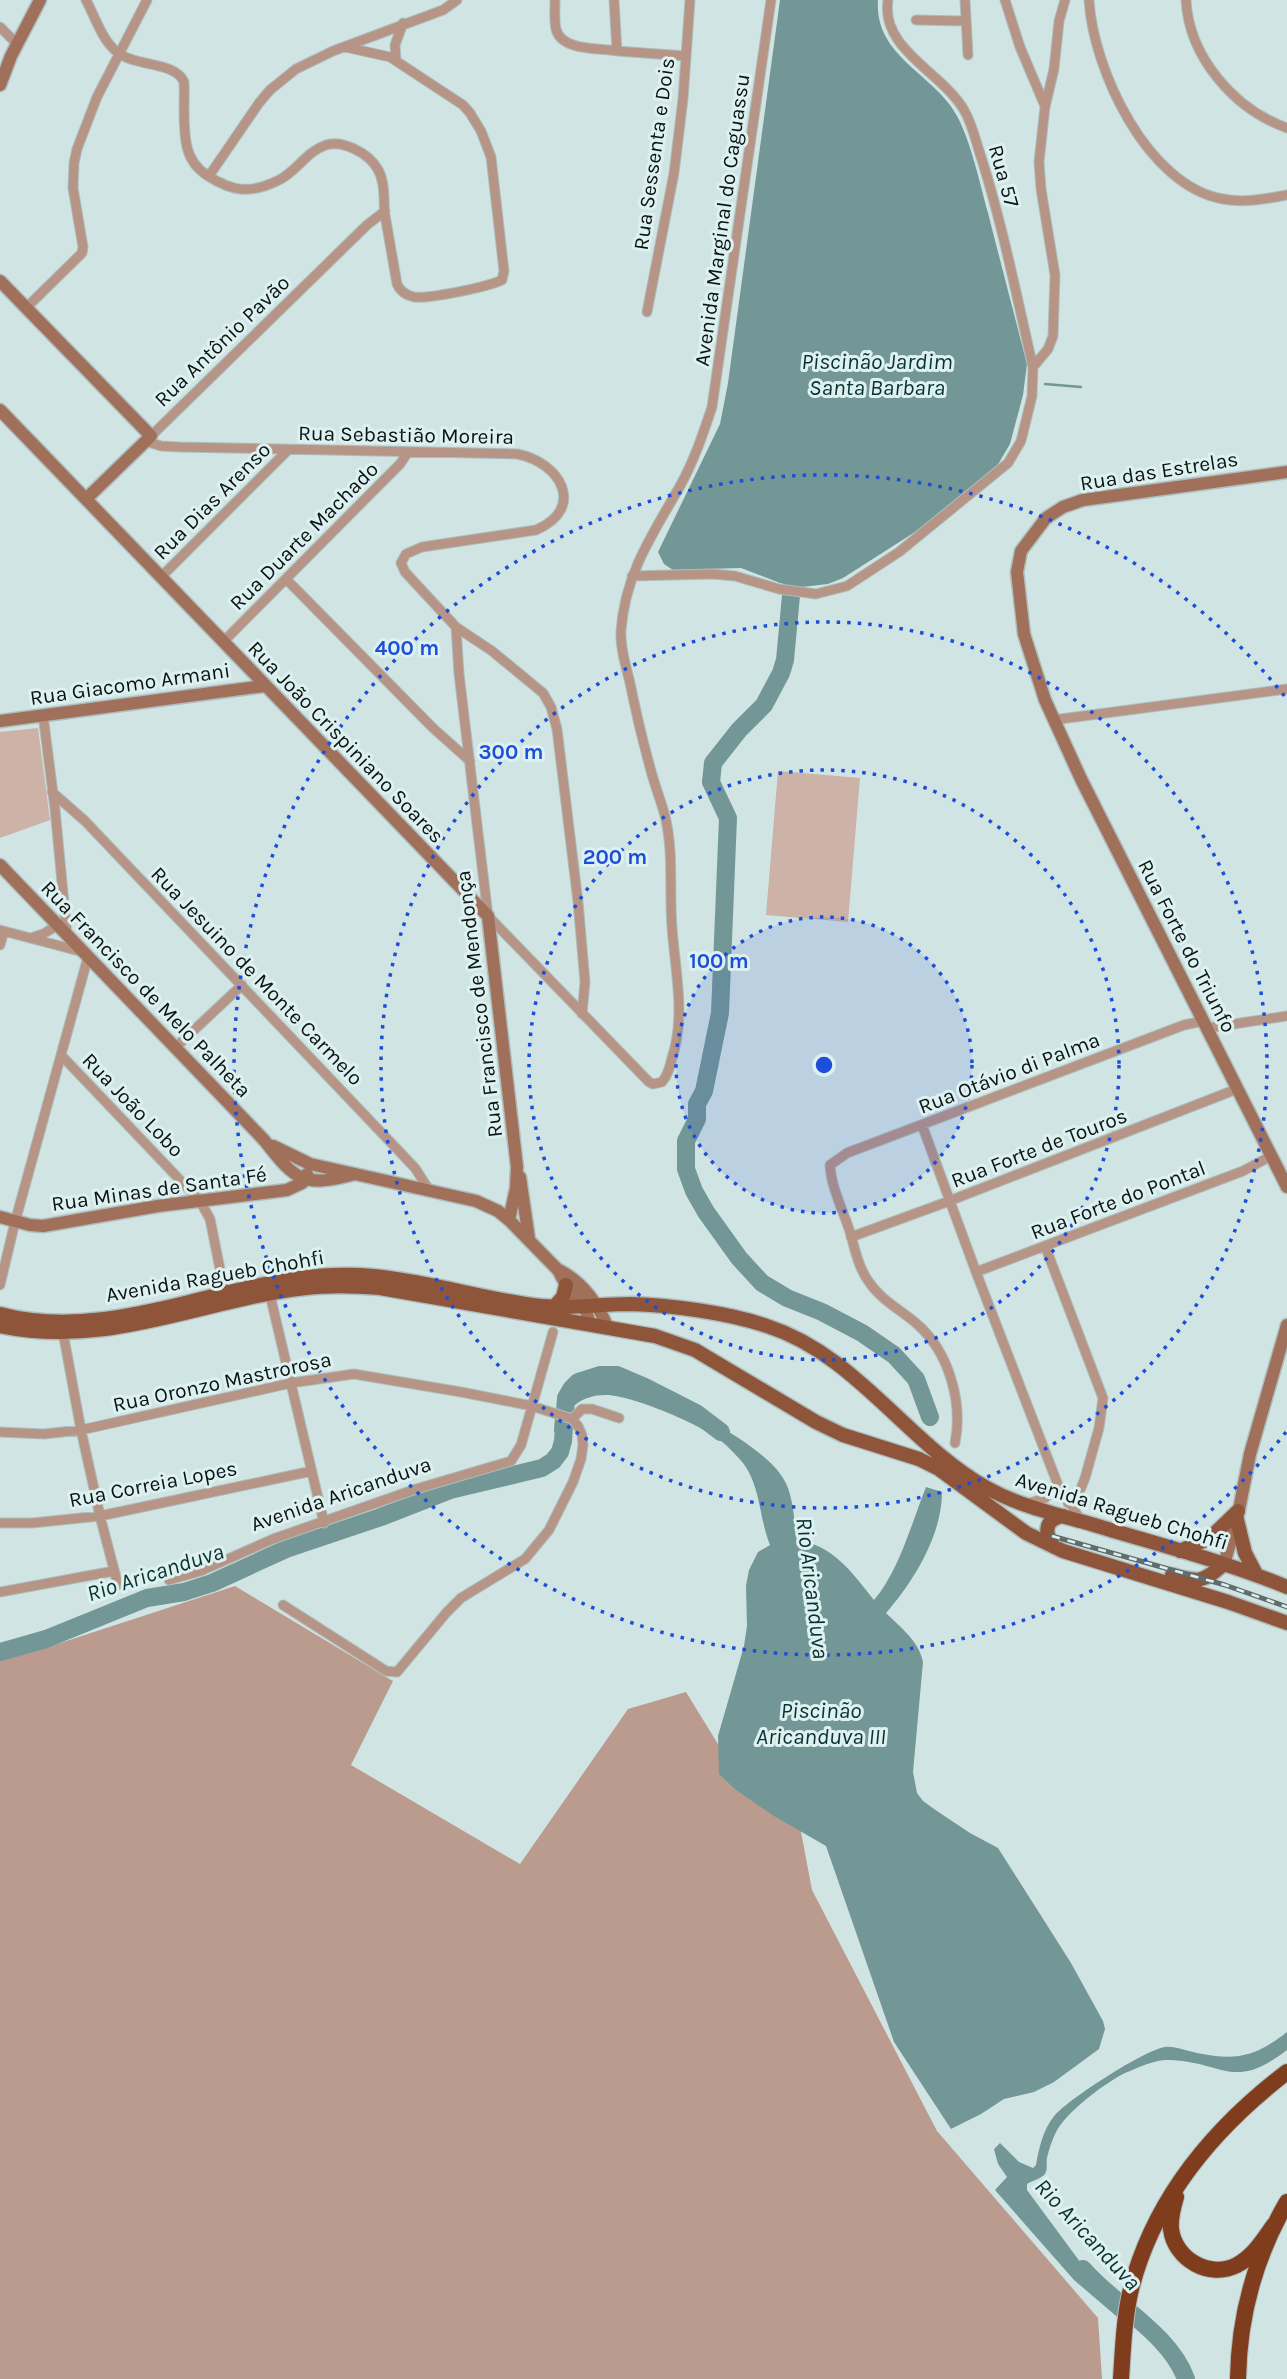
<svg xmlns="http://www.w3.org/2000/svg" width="1287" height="2379" font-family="Karla,sans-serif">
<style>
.green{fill:#ccb2a7}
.forest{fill:#ba9b8e}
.water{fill:#729796}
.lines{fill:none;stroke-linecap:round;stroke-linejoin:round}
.stream{stroke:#729796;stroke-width:2.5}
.river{stroke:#729796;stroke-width:18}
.street-casing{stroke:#aebebe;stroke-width:11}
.secondary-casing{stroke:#aebebe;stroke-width:15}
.primary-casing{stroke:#aebebe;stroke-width:17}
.highway-casing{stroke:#aebebe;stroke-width:18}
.street{stroke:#b69586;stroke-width:9}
.secondary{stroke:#a0705b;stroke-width:12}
.primary{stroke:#8e553b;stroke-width:14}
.highway{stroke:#7f3d1e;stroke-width:16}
.rail-casing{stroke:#616d6d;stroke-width:5}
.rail{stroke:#def1f1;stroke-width:2.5;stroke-dasharray:8;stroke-linecap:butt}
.ring{fill:none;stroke:#1d4ed8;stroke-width:3.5;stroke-dasharray:3.5 7}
.labels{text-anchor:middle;stroke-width:6;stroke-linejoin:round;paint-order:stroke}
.street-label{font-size:21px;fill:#0c1313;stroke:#def1f1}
.water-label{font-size:23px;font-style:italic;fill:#0a3131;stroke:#def1f1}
.centre{fill:#1d4ed8;stroke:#def1f1;stroke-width:3.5}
.ring-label{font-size:21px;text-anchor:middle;font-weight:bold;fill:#1d4ed8;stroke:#def1f1;stroke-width:6;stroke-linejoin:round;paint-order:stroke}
</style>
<rect width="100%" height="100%" fill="#d1e4e4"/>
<path class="green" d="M38,728L50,820L0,838V732Z
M778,771L860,778L848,922L766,915Z"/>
<path class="forest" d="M235,1586L393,1681L351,1765L520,1864L628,1709L686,1692L721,1749L788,1763L812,1890L937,2131L1098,2318L1102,2379H0V1657L51,1646Z"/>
<path class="water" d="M780,0H878C874,57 935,74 957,116C971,142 980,184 988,213C1001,264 1014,314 1027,364L1023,395L1010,444L993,473L926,525L843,578L828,584L802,587L780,583L741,568L673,570L664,564L658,552L720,424L728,383Z
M603,1380C646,1383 761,1440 783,1478C794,1495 794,1522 797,1541C832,1543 854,1575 874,1600C899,1571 912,1522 926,1487L942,1492C942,1535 914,1581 886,1613C901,1628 919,1641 923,1662L913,1772L917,1793L923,1801L937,1811L970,1833L998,1848L1071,1963L1103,2021L1105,2029L1099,2049L1054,2082L1034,2092L1004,2099L981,2114L951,2129L894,2042L826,1846L774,1816L736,1790L719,1774L718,1736L744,1646L747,1626L746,1586L749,1570L758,1552L770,1545C759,1518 761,1487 743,1463C736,1455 729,1447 720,1440C699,1424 632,1395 605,1395C595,1395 583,1398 575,1405C567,1413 566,1425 565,1435L554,1432C556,1391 565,1388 603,1380Z
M1287,2032V2050C1233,2091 1226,2063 1171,2060C1155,2059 1139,2067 1125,2073C1105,2083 1066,2112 1056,2132C1052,2140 1049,2149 1047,2158C1046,2163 1048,2169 1045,2174C1042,2178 1032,2181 1027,2184V2190L1103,2293L1125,2308L1122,2321L1074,2280L995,2190L1007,2177L998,2164L994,2149L1000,2143L1019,2162L1033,2168L1036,2165C1039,2148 1043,2129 1055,2115C1069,2099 1144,2050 1165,2047C1175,2046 1187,2051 1197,2053C1236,2061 1255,2057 1287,2032Z"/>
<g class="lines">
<path class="stream" d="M1045,384L1081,387"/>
<path class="river" d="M793,574L785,660L781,673L764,705L739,730L713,763L711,782L728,818L720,1013L704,1091L697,1104V1119L686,1141V1169L694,1191L706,1212L739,1258L762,1283L787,1298L822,1312L862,1333L894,1355L916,1379L930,1417
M0,1652L46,1639L147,1598L184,1592L212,1583L286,1549L381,1517L450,1490L542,1468L553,1461L560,1452L563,1441L566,1398L572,1388L578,1382L600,1375H617L645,1387L696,1413L721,1432
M1083,2269C1114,2305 1170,2334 1186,2379"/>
<g class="street-casing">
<path id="street" d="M86,0C95,17 102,40 117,52C135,67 175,61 184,82C185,103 182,126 187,147C190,160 197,169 208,176C233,192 251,194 279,180C296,172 307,151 326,145C343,140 368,153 377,168C386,182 383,199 385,215C389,238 393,261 397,284C400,291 405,295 414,297C429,299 487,287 502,280L504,271L491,157L481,131L470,113L463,105L390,57L345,47
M555,0C555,9 554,20 556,29C561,51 599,48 617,51
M614,0L617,51L686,56
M965,0L968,55
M1005,0L1020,47L1045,106
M1089,0C1093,69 1147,186 1223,199C1244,203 1266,199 1287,195
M1186,0C1189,57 1234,109 1287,128
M916,20L965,21
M0,27L17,44
M396,61L395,45L403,23
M209,176L259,103L270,90L296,69L333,51L443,10L457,0
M27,307L82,253L83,247L73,188L74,163L77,149L97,97L147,0
M647,312L674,173L683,99L690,0
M1033,367L1048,349L1053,336L1055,275L1041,189L1039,162L1045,107L1054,69L1059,21L1065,0
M151,436L367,225L385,211
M145,441L161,446L179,447L517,454C560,462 587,508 536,530L422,547L406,554L401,563L405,572L456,627L492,651L543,693L551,707L557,729L578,902L585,982L582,1014
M632,576L713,574L735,576L779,589L816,594L847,586L899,552L1008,463L1021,441L1032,396L1033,367C1017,298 1003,227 982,160C976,143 973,125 964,110C943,73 880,49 888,0
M161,577L288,450
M287,580L433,728L470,761
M456,627L459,674L488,916L649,1082L653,1084L662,1082C668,1075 670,1067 672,1058C686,1015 675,971 672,927C669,890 674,853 665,816C661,801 655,786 651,771C643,742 636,713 630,683C626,666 620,648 621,631C625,573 653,534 680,486C694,461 703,434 712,407L771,0
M223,642L400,464L408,452
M43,715L55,809L67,935
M1053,720L1287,689
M52,792L85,821L415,1168L429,1190
M0,930L83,952
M31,938L43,934L58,925
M0,945L4,931
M1207,1028L1287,1016
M176,1047L242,985
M61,1055L200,1201L210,1219L225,1294
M922,1125L976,1272L1058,1485L1080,1519
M851,1237L944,1203L1237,1089
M1045,1246L1103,1398L1099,1428L1085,1478L1081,1488L1068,1503
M976,1272L1243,1171L1271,1156
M0,1285L15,1222L88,957
M270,1295L324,1523
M62,1327L81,1430L100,1516L118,1585
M572,1419L582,1409H592L619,1418
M0,1432L44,1434L81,1430L291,1383L354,1374L461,1392L532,1406L572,1419L578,1426L582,1435L583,1445L581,1459L573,1482L549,1530L525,1559L461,1598L446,1613L397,1672L386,1671L283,1605
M955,1443C963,1402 949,1352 917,1324C901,1310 881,1300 869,1282C858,1267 855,1249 850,1232C843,1210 831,1187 830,1165L847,1153L1184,1025L1203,1021
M1027,1504L1045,1498L1058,1485
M0,1523H32L100,1516L312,1471
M169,1580L201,1571L273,1539L416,1489L511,1461L521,1445L553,1332
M0,1592L114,1571"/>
</g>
<g class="secondary-casing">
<path id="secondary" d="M0,85L11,56L40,0
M0,281L151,436L86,499
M0,410L488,916L517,1167L516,1188L509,1220
M1287,472L1083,500L1063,507L1046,518L1021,551L1017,572L1024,634L1045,700L1081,779L1287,1187
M0,721L264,686
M0,865L264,1140C296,1181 303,1188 355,1174
M273,1146L310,1164L476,1201L498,1211L509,1220L558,1270L566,1285L585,1308L590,1324
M520,1177L529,1239
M0,1217L30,1225L43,1226L158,1206L287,1190L302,1183L307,1174
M559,1270C582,1282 597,1302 607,1326
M1224,1564L1237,1520L1250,1454L1287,1325"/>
</g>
<g class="primary-casing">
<path id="primary" d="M554,1307L563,1297L566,1285
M0,1314C125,1347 248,1263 373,1276C430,1281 485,1300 542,1306C572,1309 601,1304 631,1304C671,1305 729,1313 767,1326C857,1355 907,1443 987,1488C1019,1506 1056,1514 1091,1524C1156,1544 1224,1561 1287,1587
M0,1326C109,1349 200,1300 306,1288C331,1285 355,1286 380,1288L655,1336L695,1350L816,1422L843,1435L919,1459L939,1469L1026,1533L1063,1551L1228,1602L1287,1623
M1237,1520L1245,1553L1256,1574
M1054,1547C1044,1534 1044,1519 1063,1516
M1180,1551L1210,1538L1238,1511
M1172,1575C1199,1583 1203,1582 1224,1564"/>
</g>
<g class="highway-casing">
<path id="highway" d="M1176,2197C1173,2207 1170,2219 1171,2229C1175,2260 1210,2279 1237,2265C1254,2256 1264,2239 1274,2225
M1121,2379C1123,2349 1124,2318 1131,2289C1154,2199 1215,2127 1287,2072
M1238,2379C1239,2316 1255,2257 1287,2202"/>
</g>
<use href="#street" class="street"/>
<use href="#secondary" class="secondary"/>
<use href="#primary" class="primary"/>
<use href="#highway" class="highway"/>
<g class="rail-casing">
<path id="rail" d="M1052,1536L1225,1585L1287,1607"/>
</g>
<use href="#rail" class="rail"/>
</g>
<circle cx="824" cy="1065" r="148" fill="#1d4ed8" fill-opacity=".12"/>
<g class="ring">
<circle cx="824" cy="1065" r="148"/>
<circle cx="824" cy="1065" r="295"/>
<circle cx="824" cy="1065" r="443"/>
<path d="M1286 1432A590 590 0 1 1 1286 698"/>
</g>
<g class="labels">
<g class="street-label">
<text transform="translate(654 154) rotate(-82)" y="7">Rua Sessenta e Dois</text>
<text transform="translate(1004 176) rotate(74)" y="7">Rua 57</text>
<text transform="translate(722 220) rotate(-82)" y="7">Avenida Marginal do Caguassu</text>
<text transform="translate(222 341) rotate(-44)" y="7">Rua Antônio Pavão</text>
<text transform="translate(406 435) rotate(1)" y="7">Rua Sebastião Moreira</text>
<text transform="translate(1159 471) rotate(-9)" y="7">Rua das Estrelas</text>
<text transform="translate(212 501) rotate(-45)" y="7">Rua Dias Arenso</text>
<text transform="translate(304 536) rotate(-45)" y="7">Rua Duarte Machado</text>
<text transform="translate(130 684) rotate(-8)" y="7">Rua Giacomo Armani</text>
<text transform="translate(346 742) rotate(46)" y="7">Rua João Crispiniano Soares</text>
<text transform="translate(1187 946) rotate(63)" y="7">Rua Forte do Triunfo</text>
<text transform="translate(257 976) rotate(46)" y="7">Rua Jesuino de Monte Carmelo</text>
<text transform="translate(146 989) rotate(46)" y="7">Rua Francisco de Melo Palheta</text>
<text transform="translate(479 1004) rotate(-97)" y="7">Rua Francisco de Mendonça</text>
<text transform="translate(1009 1073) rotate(-21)" y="7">Rua Otávio di Palma</text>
<text transform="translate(133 1105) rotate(46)" y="7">Rua João Lobo</text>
<text transform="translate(1039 1148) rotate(-21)" y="7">Rua Forte de Touros</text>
<text transform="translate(159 1189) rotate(-8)" y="7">Rua Minas de Santa Fé</text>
<text transform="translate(1118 1200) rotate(-21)" y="7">Rua Forte do Pontal</text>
<text transform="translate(215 1276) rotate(-10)" y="7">Avenida Ragueb Chohfi</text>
<text transform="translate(222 1382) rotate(-12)" y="7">Rua Oronzo Mastrorosa</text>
<text transform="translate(153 1484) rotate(-11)" y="7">Rua Correia Lopes</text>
<text transform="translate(341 1494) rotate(-19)" y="7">Avenida Aricanduva</text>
<text transform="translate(1122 1511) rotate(17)" y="7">Avenida Ragueb Chohfi</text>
</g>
<g class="water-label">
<text x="877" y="369">Piscinão Jardim<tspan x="877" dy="26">Santa Barbara</tspan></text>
<text transform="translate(155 1572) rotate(-18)" y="8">Rio Aricanduva</text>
<text transform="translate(813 1588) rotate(83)" y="8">Rio Aricanduva</text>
<text x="821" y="1718">Piscinão<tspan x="821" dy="26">Aricanduva III</tspan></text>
<text transform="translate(1088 2234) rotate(47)" y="8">Rio Aricanduva</text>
</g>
</g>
<circle cx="824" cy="1065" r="10" class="centre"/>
<g class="ring-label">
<text x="407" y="655">400 m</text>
<text x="511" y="759">300 m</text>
<text x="615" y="864">200 m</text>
<text x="719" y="968">100 m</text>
</g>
</svg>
